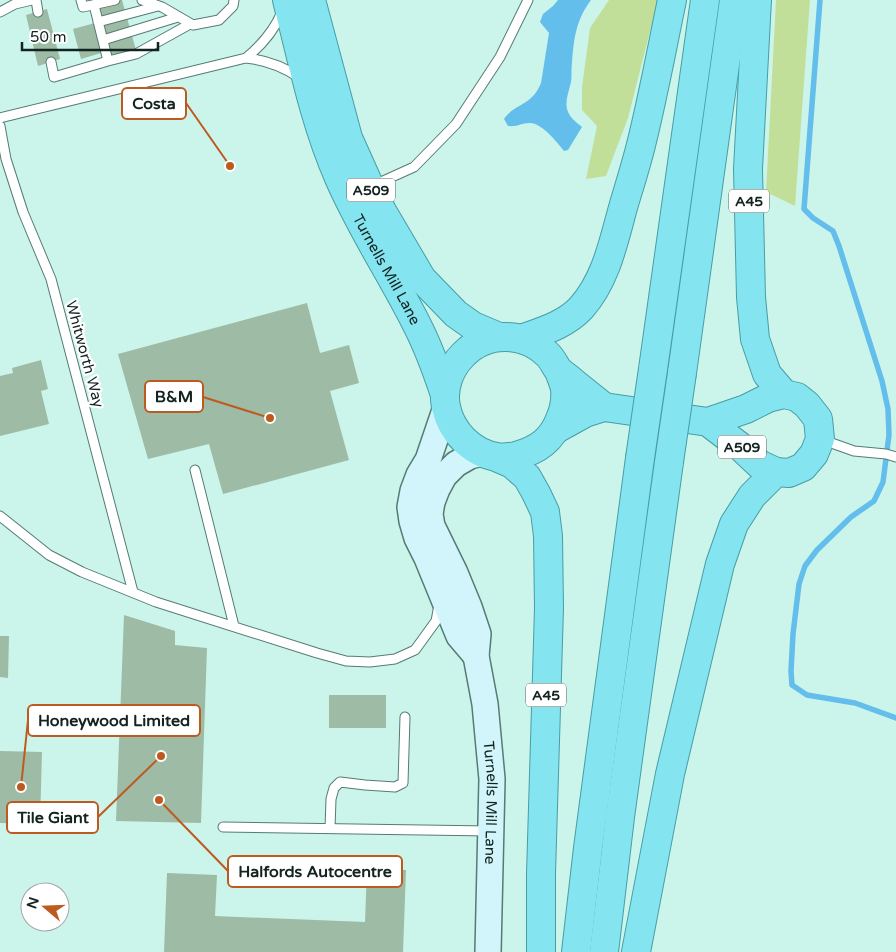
<svg xmlns="http://www.w3.org/2000/svg" width="896" height="952" font-family="'Varela Round',sans-serif">
<style>
.green{fill:#c2df99}
.water{fill:#63beeb}
.lines{fill:none;stroke-linecap:round;stroke-linejoin:round}
.stream{stroke:#63beeb;stroke-width:5.5}
.building{fill:#9ebba5}
.service-casing{stroke:#557b73;stroke-width:11}
.secondary-casing{stroke:#557b73;stroke-width:28}
.trunk-casing{stroke:#489da5;stroke-width:30}
.service{stroke:#fff;stroke-width:9}
.secondary{stroke:#d1f5fa;stroke-width:25}
.trunk{stroke:#84e4f0;stroke-width:28}
.trunk-bridge-casing{stroke:#489da5;stroke-width:30;stroke-linecap:butt}
.trunk-bridge{stroke:#84e4f0;stroke-width:28}
.labels{text-anchor:middle;stroke-width:4.5;stroke-linejoin:round;paint-order:stroke}
.shield{fill:#fff;stroke:#5a6562;stroke-width:1}
.shield-label{font-size:14px;font-weight:bold;fill:#13231f}
.street-label{font-size:15px;fill:#13231f;stroke:#fff}
.leader{fill:none;stroke:#bd5a20;stroke-width:2}
.callout-dot{fill:#bd5a20;stroke:#fff;stroke-width:2}
.callout{fill:#fff;stroke:#bd5a20;stroke-width:2}
.callout-label{font-size:16px;text-anchor:middle;font-weight:bold;fill:#13231f}
</style>
<rect width="100%" height="100%" fill="#cbf5eb"/>
<path class="green" d="M609,0H658L628,118L606,176L586,179L597,126L582,110V87L590,28Z
M776,0H810L795,206L766,192Z"/>
<path class="water" d="M558,0H591C576,20 574,38 572,63C571,69 572,76 571,82C569,91 565,100 567,109C569,117 576,122 582,127L568,150L564,151C557,142 541,122 529,123C521,123 518,127 508,126L504,119C515,103 532,106 541,83L549,33L540,22L543,14L553,6Z"/>
<g class="lines">
<path class="stream" d="M820,0L804,209L813,218L833,231L839,246L882,381L888,409L889,435L883,482L874,501L851,517L817,550L805,566L799,584L793,634L791,671L792,685L807,695L855,703L896,718"/>
</g>
<path class="building" d="M107,0H122L136,50L103,60L101,53L81,59L73,29L95,23L90,5Z
M47,9L60,59L38,66L26,15Z
M307,303L320,353L349,345L359,383L330,391L349,460L223,494L209,444L148,459L118,354Z
M41,360L48,389L41,391L49,424L0,436V376L13,373L12,368Z
M124,615L175,631V645L207,648L201,823L116,821Z
M0,636H9L8,678L0,677Z
M329,695H386V728H329Z
M0,751L42,752L40,824L0,823Z
M367,869L406,870L403,952H164L167,873L217,875L215,916L365,922Z"/>
<g class="lines">
<g class="service-casing">
<path id="service" d="M36,0L38,12
M81,0L83,7L115,0
M142,0L162,7L193,25L219,20L233,6L234,0
M94,5L108,61L136,54L190,24
M0,12L15,4L32,0
M98,22L158,6
M103,40L178,17
M246,58C262,45 274,31 282,12
M51,62L54,77L108,61
M0,118L246,58C266,60 283,66 300,78
M0,126L6,159L23,212L51,279L133,592
M372,186L414,167L456,124L500,57L528,0
M823,440L854,451L886,454L896,457
M195,470L234,626
M0,516L49,555L82,572L156,602L317,653L346,661L370,662L395,659L415,650L436,621L439,605
M223,827L490,831
M330,828L331,799L334,788L340,782L365,785L395,787L403,783L405,717"/>
</g>
<g class="secondary-casing">
<g id="secondary">
<path d="M446,407L428,460L419,475L413,491L410,507L412,521L417,538L427,558L459,636L476,656"/>
<path id="s1" d="M482,453L470,456L456,464L444,476L437,489L432,502L430,514L432,526L455,573L469,607L478,634L476,656L485,704L492,779L488,952"/>
</g>
</g>
<g class="trunk-casing">
<g id="trunk">
<path id="s2" d="M287,0C302,59 314,121 339,178C361,229 392,275 417,325C429,348 437,371 445,395"/>
<path d="M311,0L348,138L370,187L382,211L422,279L456,314L473,326L499,337"/>
<path d="M757,0L748,169L751,297L755,339L767,374L784,394"/>
<path d="M521,339C543,331 565,325 581,308C607,279 614,239 624,204C630,184 636,165 641,145C653,97 662,48 672,0"/>
<path d="M653,369L705,0"/>
<path d="M559,371C561,377 564,383 565,389C566,399 564,410 560,419C552,440 538,450 516,456C510,457 503,458 497,457C472,453 451,432 446,407C442,388 450,368 463,355C487,330 525,332 548,355C553,360 555,366 559,371C564,375 570,379 574,383C584,391 594,399 604,407"/>
<path d="M682,373L734,0"/>
<path d="M556,429L585,413L604,407L708,422L742,448L759,464L776,472L789,473L803,467L814,454L820,439L818,419L807,405L797,397L784,394L768,398L746,409L708,422"/>
<path d="M498,458L512,464L527,477L536,493L545,512L548,536L549,608L541,874V952"/>
<path d="M576,952L588,848L640,458"/>
<path d="M604,952L620,817L669,462"/>
<path d="M636,952L670,774L720,564L734,524L752,496L776,472"/>
</g>
</g>
<use href="#service" class="service"/>
<use href="#secondary" class="secondary"/>
<use href="#trunk" class="trunk"/>
<g class="trunk-bridge-casing">
<path id="trunk-bridge" d="M640,458L653,369
M669,462L682,373"/>
</g>
<use href="#trunk-bridge" class="trunk-bridge"/>
</g>
<g class="labels">
<g class="shield">
<rect x="347" y="178.5" width="48" height="23" rx="4"/>
<rect x="729" y="189.5" width="40" height="23" rx="4"/>
<rect x="718" y="435.5" width="48" height="23" rx="4"/>
<rect x="526" y="683.5" width="40" height="23" rx="4"/>
</g>
<g class="shield-label">
<text x="371" y="195">A509</text>
<text x="749" y="206">A45</text>
<text x="742" y="452">A509</text>
<text x="546" y="700">A45</text>
</g>
<g class="street-label">
<text dy="5" stroke="none"><textPath href="#s2" startOffset="289">Turnells Mill Lane</textPath></text>
<text transform="translate(85 354) rotate(75)" y="5">Whitworth Way</text>
<text dy="5" stroke="none"><textPath href="#s1" startOffset="386">Turnells Mill Lane</textPath></text>
</g>
</g>
<path class="leader" d="M230 166L186 103M270 418L203 397M21 787L28 720M161 756L98 817M159 800L228 871"/>
<g class="callout-dot">
<circle cx="230" cy="166" r="5"/>
<circle cx="270" cy="418" r="5"/>
<circle cx="21" cy="787" r="5"/>
<circle cx="161" cy="756" r="5"/>
<circle cx="159" cy="800" r="5"/>
</g>
<g class="callout">
<rect x="122" y="88" width="64" height="31" rx="5"/>
<rect x="145" y="381" width="58" height="31" rx="5"/>
<rect x="28" y="705" width="172" height="31" rx="5"/>
<rect x="7" y="802" width="91" height="31" rx="5"/>
<rect x="228" y="856" width="174" height="31" rx="5"/>
</g>
<g class="callout-label">
<text x="154" y="109">Costa</text>
<text x="174" y="402">B&amp;M</text>
<text x="114" y="726">Honeywood Limited</text>
<text x="53" y="823">Tile Giant</text>
<text x="315" y="877">Halfords Autocentre</text>
</g>
<g transform="translate(45 907) rotate(289)"><circle r="24" fill="#ffffff" stroke="#a1a7a5"/>
<path d="M0-4L9 19L0 12L-9 19Z" fill="#bd5a20"/>
<text y="-8" font-size="14" font-weight="bold" text-anchor="middle" fill="#13231f">N</text>
</g>
<path d="M22 42v8h136v-8" fill="none" stroke="#13231f" stroke-width="2.5"/>
<text x="30" y="42" font-size="15" fill="#13231f" stroke="#ffffff" stroke-width="4" paint-order="stroke">50 m</text>
</svg>
